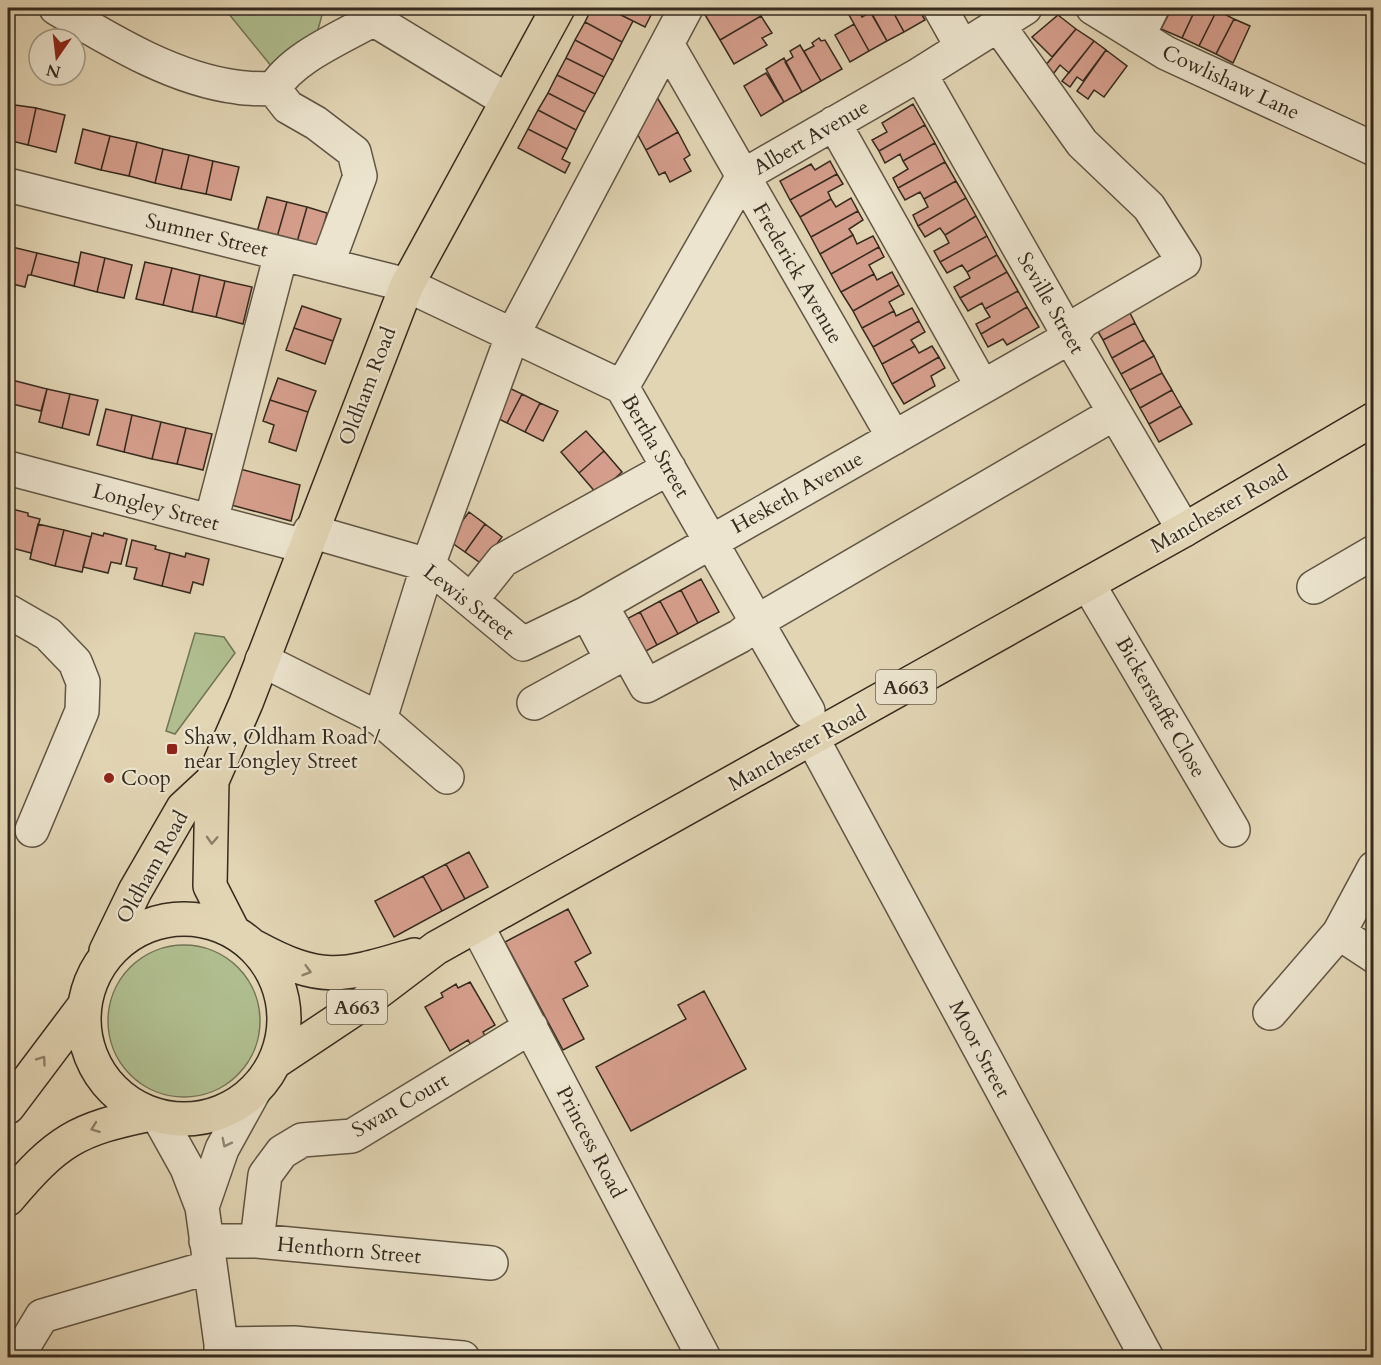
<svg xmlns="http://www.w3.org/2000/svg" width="1381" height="1365" font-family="Cardo,serif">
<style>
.grass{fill:#b0be8f;stroke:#727456;stroke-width:1.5}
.building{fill:#d59e8c;stroke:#352a1e;stroke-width:1.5}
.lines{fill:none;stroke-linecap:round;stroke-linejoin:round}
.minor-casing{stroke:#605544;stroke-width:36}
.major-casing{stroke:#352a1e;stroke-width:36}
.minor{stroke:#ece4ce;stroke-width:33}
.major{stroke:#e2d5b4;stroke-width:33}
.oneway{stroke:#8c8069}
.oneway2{stroke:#908776}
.poi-dot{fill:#8f2418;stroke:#ece4ce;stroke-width:2}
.labels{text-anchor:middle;stroke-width:4.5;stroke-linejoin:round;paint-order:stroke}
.shield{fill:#ece4ce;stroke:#6c6253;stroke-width:1.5}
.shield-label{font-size:20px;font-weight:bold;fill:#352a1e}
.street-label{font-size:21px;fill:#352a1e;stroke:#ece4ce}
.poi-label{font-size:21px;fill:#352a1e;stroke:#ece4ce;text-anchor:start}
</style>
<rect width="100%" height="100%" fill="#e2d5b4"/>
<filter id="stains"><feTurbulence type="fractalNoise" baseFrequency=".00333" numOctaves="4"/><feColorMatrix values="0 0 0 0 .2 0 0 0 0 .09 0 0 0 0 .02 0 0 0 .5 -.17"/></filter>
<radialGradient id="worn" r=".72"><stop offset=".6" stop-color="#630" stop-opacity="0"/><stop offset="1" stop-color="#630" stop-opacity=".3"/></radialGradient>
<path class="grass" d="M224,8H324L315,40L276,72Z
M195,633L224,637L235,653L175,734L166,731Z
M108 1021a76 76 0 1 1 152 0a76 76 0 1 1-152 0Z"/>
<path class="building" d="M592,8H607L633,21L622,42L585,22Z
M607,8H638L651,15L645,27Z
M701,8H756L761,16L720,40Z
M857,8L862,17L871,12L887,41L869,51L848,13Z
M868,8H891L904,32L887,41Z
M891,8H918L925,20L904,32Z
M1172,8H1196L1182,38L1161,29Z
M1196,8L1217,10L1199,46L1182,38Z
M1217,10L1234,19L1216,54L1199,46Z
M1058,15L1076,29L1052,57L1032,37Z
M761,16L772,33L762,38L767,45L734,64L720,40Z
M1234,19L1250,26L1233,63L1216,54Z
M585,22L622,42L613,60L575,40Z
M854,24L869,51L850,62L835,35Z
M1076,29L1094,41L1069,73L1060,65L1054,73L1045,66Z
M819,38L821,41L825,40L842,69L821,81L804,51L814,46L812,43Z
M575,40L613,60L604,77L566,58Z
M1094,41L1106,50L1083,81L1077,77L1070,87L1062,81Z
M800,45L821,81L802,92L785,62L793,57L790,51Z
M1106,50L1127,66L1104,97L1094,90L1088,99L1077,91Z
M566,58L604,77L595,94L557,75Z
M784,58L802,92L784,102L766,69Z
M766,73L784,102L761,116L744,86Z
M557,75L595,94L585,112L548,93Z
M548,93L585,112L576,130L538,110Z
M658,99L678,132L646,150L632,124L643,104Z
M8,102L15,105L8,136Z
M913,104L925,125L879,151L872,140L887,132L882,123Z
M15,105L36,108L28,145L8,140Z
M36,108L65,115L56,152L28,145Z
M538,110L576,130L567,149L528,129Z
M925,125L935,143L903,161L900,154L885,163L879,151Z
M83,129L110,136L101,170L75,163Z
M528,129L567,149L562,159L570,163L565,173L518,148Z
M678,132L690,155L684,159L691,171L670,182L665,172L659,175L646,150Z
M110,136L137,142L129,176L101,170Z
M137,142L163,149L155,183L129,176Z
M935,143L945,162L898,188L893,178L908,169L903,161Z
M163,149L189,155L181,189L155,183Z
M189,155L213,161L206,194L181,189Z
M213,161L239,167L231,200L206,194Z
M830,161L837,174L790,200L780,181L811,164L815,170Z
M945,162L956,181L924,199L920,192L905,200L898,188Z
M837,174L843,184L828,192L831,199L800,217L790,200Z
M956,181L966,198L918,226L913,215L928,207L924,199Z
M267,197L287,202L277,237L257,232Z
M851,198L858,211L811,237L800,217L831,199L836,207Z
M966,198L976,216L945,235L940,228L925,237L918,226Z
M287,202L307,207L297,242L277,237Z
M307,207L327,213L318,247L297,242Z
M858,211L863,220L849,229L853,235L820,254L811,237Z
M976,216L987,236L940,262L934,251L949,243L945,235Z
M853,235L857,244L873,236L879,247L831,274L820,254Z
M987,236L997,255L967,272L962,265L947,273L940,262Z
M8,246L37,253L31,275H28L25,287L8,283Z
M879,247L884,257L869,265L874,274L841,292L831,274Z
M81,252L105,258L97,292L74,286Z
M37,253L79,263L74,286L31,275Z
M997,255L1007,272L960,298L954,287L970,278L967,272Z
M105,258L132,265L124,298L97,292Z
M145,262L172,268L163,305L136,299Z
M172,268L200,275L192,312L163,305Z
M892,272L899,285L853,311L841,292L874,274L877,280Z
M1007,272L1018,291L985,309L982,303L968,311L960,298Z
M200,275L225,281L216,317L192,312Z
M225,281L252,287L243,324L216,317Z
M899,285L904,294L889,302L894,311L862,328L853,311Z
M1018,291L1027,307L981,334L976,324L990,317L985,309Z
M1126,305L1135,323L1103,340L1093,323Z
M302,306L341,319L333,341L294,328Z
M1027,307L1039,327L1007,345L1003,339L988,347L981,334Z
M912,308L919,321L873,347L862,328L894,311L896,316Z
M919,321L925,332L911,340L915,346L882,364L873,347Z
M1135,323L1144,340L1112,358L1103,340Z
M294,328L333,341L325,364L286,350Z
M1144,340L1154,356L1121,374L1112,358Z
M915,346L919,353L932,346L939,357L892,384L882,364Z
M1154,356L1162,373L1130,390L1121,374Z
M939,357L945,368L931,376L935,386L904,404L892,384Z
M1162,373L1172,390L1140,408L1130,390Z
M278,378L316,391L308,412L270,400Z
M8,379L47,389L41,411L8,403Z
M503,385L522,394L507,423L489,414Z
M47,389L70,394L62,428L39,422Z
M1172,390L1181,406L1149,424L1140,408Z
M70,394L98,400L89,435L62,428Z
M522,394L540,403L525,432L507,423Z
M270,400L308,412L296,451L269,442L274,425L263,421Z
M540,403L558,411L543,441L525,432Z
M1181,406L1192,424L1159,442L1149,424Z
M106,409L132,415L124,452L97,445Z
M132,415L161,422L152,459L124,452Z
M161,422L186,428L177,464L152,459Z
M186,428L212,434L203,470L177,464Z
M586,431L604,451L579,473L561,452Z
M604,451L622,472L597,494L579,473Z
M229,466L300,485L291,521L220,502Z
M8,508L28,513V516L40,519L31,553L8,547Z
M469,512L485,524L465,552L448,540Z
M38,524L64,530L55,566L30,559Z
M485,524L502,537L482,564L465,552Z
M64,530L91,537L82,572L55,566Z
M92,533L103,536L104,533L127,539L121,564L111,562L108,573L83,567Z
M132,540L156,546L155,549L170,553L162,586L134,579L137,568L126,566Z
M170,553L185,557L186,553L209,559L203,585L193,582L190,593L162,586Z
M701,579L719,612L698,623L681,590Z
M681,590L698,623L678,634L660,601Z
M660,601L678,634L657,645L640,612Z
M640,612L657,645L637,656L619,623Z
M469,852L488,887L465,899L446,864Z
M446,864L465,899L442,911L423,876Z
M423,876L442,911L394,937L375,901Z
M568,909L591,953L575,962L588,986L563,999L584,1039L563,1050L505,942Z
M470,982L495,1025L483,1032L487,1039L472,1047L468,1040L450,1051L425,1007L443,997L441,993L456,984L458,988Z
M704,991L746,1069L631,1131L596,1067L686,1019L678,1005Z"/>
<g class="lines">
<g class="minor-casing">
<path id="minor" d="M56,8C110,40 173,79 237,87C249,89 262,89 274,89
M940,8L962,47
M1093,8L1166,53L1374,149
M363,13L506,100
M1138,36L1152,8
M667,44L894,438
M920,74L1070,337L1184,530
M274,89L288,107L316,123L354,152L360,176L327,265
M274,89C291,58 343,37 374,19
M834,123L982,386
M8,185L407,285L622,387L808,711
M622,387L743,176L920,74L1025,8
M8,468L304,546
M211,521L281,254
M310,531L428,565L523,644L587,613L1070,337L1083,321L1184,262L1149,207L1082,143L998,25
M1088,584L1233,830
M1314,587L1374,552
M471,600L503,560L669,468
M601,605L646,686L740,636L758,621L1115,413
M8,611L48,634L75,662L83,682L82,711L32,830
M262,660L380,719L447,777
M534,703L612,660L594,626
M380,719L428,565L513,334L686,8
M813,740L1147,1358
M477,926L704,1358
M1339,933L1374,868
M1270,1013L1339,933L1374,956
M158,1116L187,1168L202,1207L221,1344V1358
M202,1207L222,1149L254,1091
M206,1241H257L491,1263
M257,1241L265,1175L282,1152L302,1140L352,1136L531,1027
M221,1344L294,1343L463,1358
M23,1358L25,1344L42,1316L210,1267"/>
</g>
<g class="major-casing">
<path id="major" d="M84 1019a100 100 0 1 1 200 0a100 100 0 1 1-200 0Z
M233,931L210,886L212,781L246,703L407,285L558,8
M255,947C323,984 343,976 414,955
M106,951L135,891L183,808L212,781
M275,1062L362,1004L436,948L1184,530L1374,419
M8,1107L84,1006
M8,1199C57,1141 76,1129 151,1114"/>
</g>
<use href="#minor" class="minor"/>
<use href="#major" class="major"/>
</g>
<defs><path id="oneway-chevron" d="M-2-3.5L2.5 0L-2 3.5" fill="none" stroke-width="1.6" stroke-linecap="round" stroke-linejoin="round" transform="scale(1.5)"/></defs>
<g class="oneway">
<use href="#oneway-chevron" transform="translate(212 840) rotate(93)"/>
<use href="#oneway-chevron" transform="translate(307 971) rotate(16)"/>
<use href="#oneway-chevron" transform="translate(42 1060) rotate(-54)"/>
<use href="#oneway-chevron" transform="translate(95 1128) rotate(160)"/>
</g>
<use class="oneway2" href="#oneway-chevron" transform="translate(226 1143) rotate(117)"/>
<g class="poi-dot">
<rect x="166" y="743" width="12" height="12" rx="3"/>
<circle cx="109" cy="778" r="6"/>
</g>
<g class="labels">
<g class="shield">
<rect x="876" y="670" width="60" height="34" rx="4.5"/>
<rect x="327" y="990" width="60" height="34" rx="4.5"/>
</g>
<g class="shield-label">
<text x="906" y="694">A663</text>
<text x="357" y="1014">A663</text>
</g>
<g class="street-label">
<text transform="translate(1231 82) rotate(25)" y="7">Cowlishaw Lane</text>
<text transform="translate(811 137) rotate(-30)" y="7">Albert Avenue</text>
<text transform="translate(207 235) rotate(14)" y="7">Sumner Street</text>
<text transform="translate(798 273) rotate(60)" y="7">Frederick Avenue</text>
<text transform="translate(1051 303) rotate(60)" y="7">Seville Street</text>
<text transform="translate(367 386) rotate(-69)" y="7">Oldham Road</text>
<text transform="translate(656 446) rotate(60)" y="7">Bertha Street</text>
<text transform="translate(797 492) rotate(-29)" y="7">Hesketh Avenue</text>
<text transform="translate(156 507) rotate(15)" y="7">Longley Street</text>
<text transform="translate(1219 509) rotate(-30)" y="7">Manchester Road</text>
<text transform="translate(469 602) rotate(38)" y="7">Lewis Street</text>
<text transform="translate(1161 707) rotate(60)" y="7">Bickerstaffe Close</text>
<text transform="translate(797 748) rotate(-29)" y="7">Manchester Road</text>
<text transform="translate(152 867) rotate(-61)" y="7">Oldham Road</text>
<text transform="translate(980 1049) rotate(62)" y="7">Moor Street</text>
<text transform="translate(400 1105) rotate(-30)" y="7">Swan Court</text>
<text transform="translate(591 1142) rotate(62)" y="7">Princess Road</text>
<text transform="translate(349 1250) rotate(5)" y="7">Henthorn Street</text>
</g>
<g class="poi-label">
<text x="184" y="744">Shaw, Oldham Road /<tspan x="184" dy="24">near Longley Street</tspan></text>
<text x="121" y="785">Coop</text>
</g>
</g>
<rect width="1381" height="1365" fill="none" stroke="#e2d5b4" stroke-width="30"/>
<rect x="9" y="9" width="1363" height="1347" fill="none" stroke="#352a1e" stroke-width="3"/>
<rect x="15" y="15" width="1351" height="1335" fill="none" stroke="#352a1e" stroke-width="1.5"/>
<g transform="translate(57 57) rotate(194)"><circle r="28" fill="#ece4ce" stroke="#a39a88" stroke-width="1.5"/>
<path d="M0-4.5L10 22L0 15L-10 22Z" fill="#8f2418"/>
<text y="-9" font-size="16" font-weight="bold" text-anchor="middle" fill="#352a1e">N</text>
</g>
<rect width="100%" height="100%" filter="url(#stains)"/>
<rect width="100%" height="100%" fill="url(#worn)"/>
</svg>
